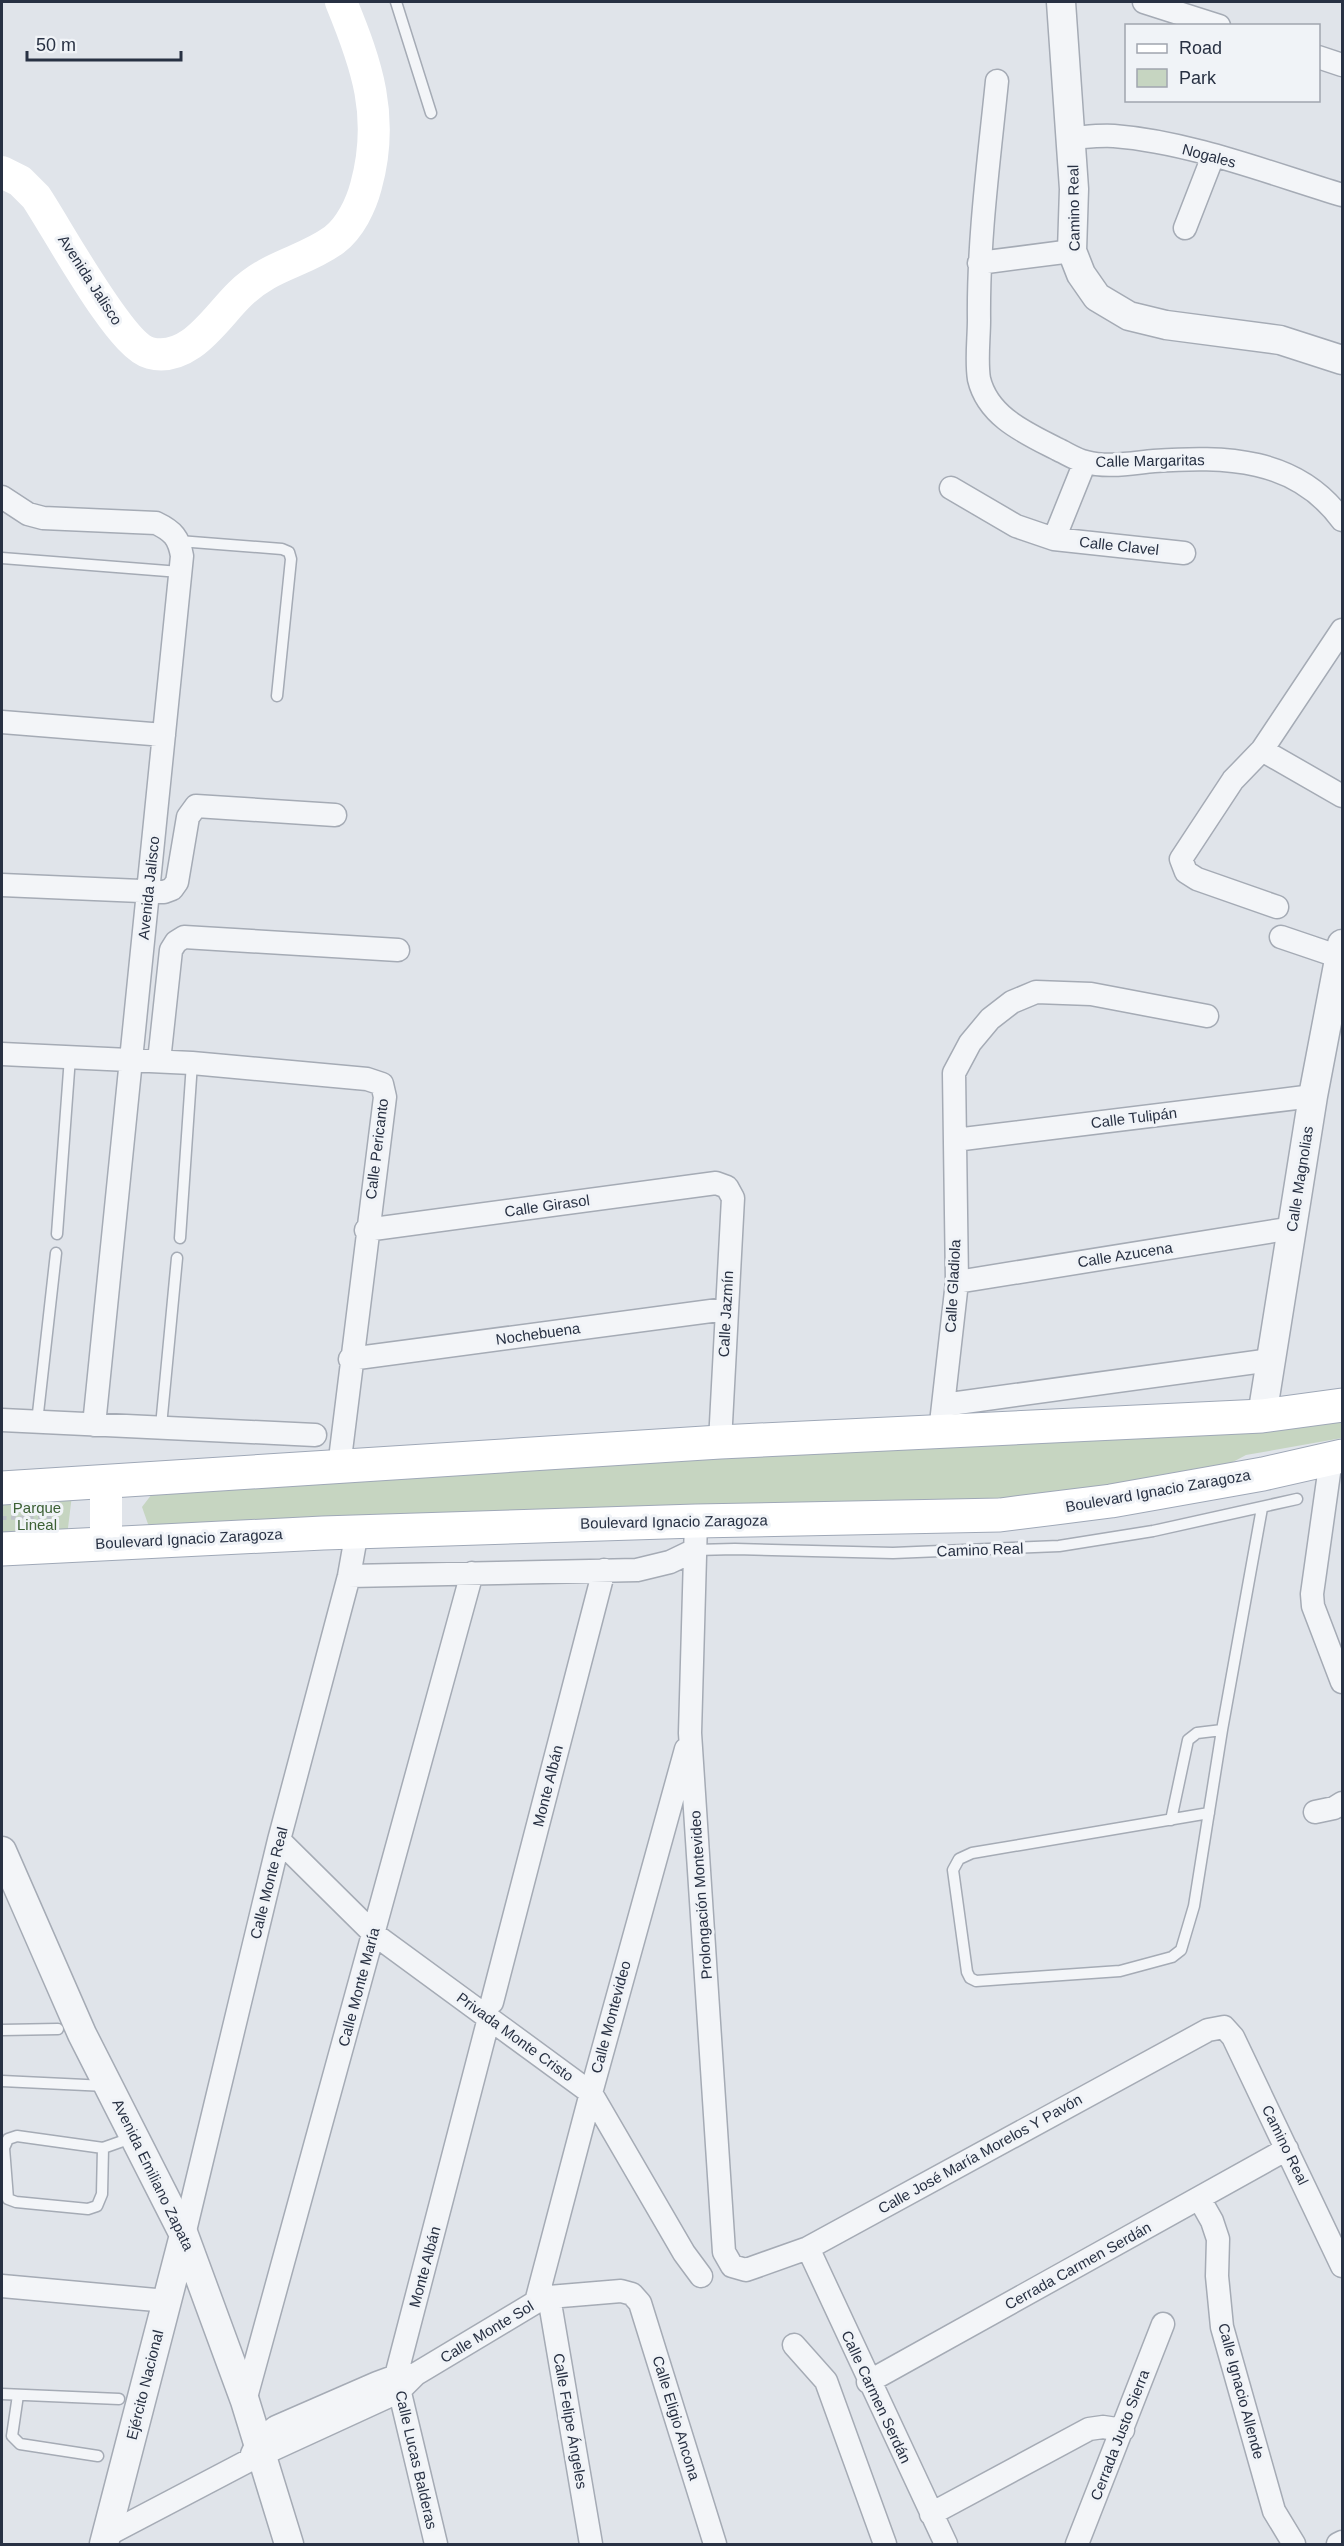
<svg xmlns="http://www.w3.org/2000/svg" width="1344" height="2546" font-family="Arial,sans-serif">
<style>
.green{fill:#c6d5c1}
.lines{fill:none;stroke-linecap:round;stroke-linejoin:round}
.service-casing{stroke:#a5abb5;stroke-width:13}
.minor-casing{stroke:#a5abb5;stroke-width:25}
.tertiary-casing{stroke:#a5abb5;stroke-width:31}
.primary-casing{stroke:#9fa8b7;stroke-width:35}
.path{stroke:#bec2c9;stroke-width:4;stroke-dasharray:4.5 4.5;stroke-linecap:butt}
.service{stroke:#f3f5f8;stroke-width:10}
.minor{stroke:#f3f5f8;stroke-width:22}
.tertiary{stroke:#f3f5f8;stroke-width:28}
.secondary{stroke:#fff;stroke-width:32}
.primary{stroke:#fff;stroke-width:33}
.labels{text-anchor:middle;stroke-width:6;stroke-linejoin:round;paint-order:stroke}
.street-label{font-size:15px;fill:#283143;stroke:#f0f3f7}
.park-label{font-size:15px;fill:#3c6034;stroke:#f0f3f7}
</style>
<rect width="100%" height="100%" fill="#e0e4ea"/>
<path class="green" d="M1342,1416V1438L1246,1455L1197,1481L1067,1505L379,1515L160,1535L148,1524L142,1507L155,1490Z
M72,1495L67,1536L2,1538V1498Z"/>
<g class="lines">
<g class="service-casing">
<path id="service" d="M396,2L431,113
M179,541L282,549L289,552L291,559L277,696
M2,558L180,572
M57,1234L70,1057
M180,1238L192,1063
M37,1422L56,1253
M161,1426L177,1258
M695,1550L735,1549L893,1553L1059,1546L1153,1531L1297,1499
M1209,1813L972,1853L959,1859L953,1870L967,1972L970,1978L976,1981L1120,1971L1172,1957L1181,1950L1194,1906L1222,1730L1262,1508
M1171,1820L1188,1740L1197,1733L1222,1730
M2,2030L58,2029
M2,2081L106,2086
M103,2148L102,2194L97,2206L88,2209L16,2202L8,2199L4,2148L8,2139L17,2136L103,2148L134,2137
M2,2394L119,2399
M18,2395L12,2436L20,2444L98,2456"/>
</g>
<g class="minor-casing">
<path id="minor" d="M1144,2L1219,26
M1318,57L1342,65
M997,81C989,160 978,240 979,320C979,338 976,361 979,379C988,417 1026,433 1057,449C1066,453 1076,460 1086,462C1107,468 1132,463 1154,461C1225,456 1296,457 1342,520
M1072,138C1086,137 1100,135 1114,136C1190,142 1269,173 1342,195
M1185,228L1213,156
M979,263L1072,251
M951,488L1016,526L1054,539L1184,553
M2,497L28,514L43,518L156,523C173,531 179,538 182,556L94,1425
M1054,539L1085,462
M2,722L164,735
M1262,750L1342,796
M2,885L164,892L172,889L177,882L188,817L196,806L335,815
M1277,907L1197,879L1186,872L1181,859L1233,780L1262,750L1342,630
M1281,937L1340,957
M2,1054L192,1063L367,1079L382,1084L385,1097L339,1467
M159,1061L171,950L176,942L184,937L398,950
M955,1140L1313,1096
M366,1230L716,1183L727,1187L733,1198L720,1442
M957,1282L1293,1228
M350,1359L726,1309
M943,1405L1271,1360
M2,1420L315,1435
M940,1432L957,1282L954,1073L970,1043L990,1019L1012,1002L1036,992L1091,994L1207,1016
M1331,1459L1312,1594L1313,1606L1342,1682
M696,1521L690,1733L724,2252L732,2266L746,2270L808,2248L1208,2030L1224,2027L1233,2037L1342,2266
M349,1576L637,1570L670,1562L695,1550
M1315,1812L1334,1808L1342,1803
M279,1840L374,1934L591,2093L684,2253L701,2276
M492,2002L604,1570
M1199,2198L1212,2221L1218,2239L1217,2276L1222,2327L1274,2511L1294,2544
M184,2235L279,1840L349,1576L357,1531
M808,2248L946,2544
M2,2286L167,2301
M549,2297L591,2544
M536,2302L591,2093L686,1749
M794,2345L826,2381L885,2544
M868,2382L1287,2149
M245,2401L472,1573
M252,2454L258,2441L276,2427L377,2383L396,2376L411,2375
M931,2514L1089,2429L1103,2427L1123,2430
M107,2535L250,2460L385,2398L400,2390L416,2374L536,2302L549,2297L621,2291L632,2294L640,2303L715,2544
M436,2544L396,2376L489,2018
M1077,2544L1163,2324
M1338,2544L1342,2542"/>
</g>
<g class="tertiary-casing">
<path id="tertiary" d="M1061,2L1074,189L1072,251L1081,274L1097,297L1129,316L1166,325L1280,340L1342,360
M1262,1416L1313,1096L1342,944
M2,1851L82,2034L184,2235L245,2401L289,2544
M104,2544L184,2235"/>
</g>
<g class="primary-casing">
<path id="primary" d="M2,1488L720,1442L1262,1416L1342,1405
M2,1549L323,1533L696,1521L1000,1515L1111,1501L1263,1474L1342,1456"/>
</g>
<path class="path" d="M2,1518L51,1517"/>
<use href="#service" class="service"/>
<use href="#minor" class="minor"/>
<use href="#tertiary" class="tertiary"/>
<path class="secondary" d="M2,172L20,181L36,197C57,228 120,346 150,353C190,363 216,317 240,294C271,264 302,263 334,240C350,228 361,205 366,186C385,117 367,65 341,2
M106,1482V1544"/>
<use href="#primary" class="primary"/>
</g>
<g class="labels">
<g class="street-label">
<text transform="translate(1209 156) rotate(15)" y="5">Nogales</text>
<text transform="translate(1074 208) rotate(-91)" y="5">Camino Real</text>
<text transform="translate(90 280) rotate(57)" y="5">Avenida Jalisco</text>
<text transform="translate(1150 461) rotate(-1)" y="5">Calle Margaritas</text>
<text transform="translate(1119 546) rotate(6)" y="5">Calle Clavel</text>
<text transform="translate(149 888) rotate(-84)" y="5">Avenida Jalisco</text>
<text transform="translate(1134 1118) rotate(-7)" y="5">Calle Tulipán</text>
<text transform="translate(377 1149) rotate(-83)" y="5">Calle Pericanto</text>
<text transform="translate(1300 1179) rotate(-81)" y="5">Calle Magnolias</text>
<text transform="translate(547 1206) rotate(-8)" y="5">Calle Girasol</text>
<text transform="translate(1125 1255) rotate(-9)" y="5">Calle Azucena</text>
<text transform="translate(953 1286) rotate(-87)" y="5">Calle Gladiola</text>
<text transform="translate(726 1314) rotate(-87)" y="5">Calle Jazmín</text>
<text transform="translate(538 1334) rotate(-8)" y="5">Nochebuena</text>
<text transform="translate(1158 1491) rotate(-10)" y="5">Boulevard Ignacio Zaragoza</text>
<text transform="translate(674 1522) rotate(-1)" y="5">Boulevard Ignacio Zaragoza</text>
<text transform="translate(189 1539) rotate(-3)" y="5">Boulevard Ignacio Zaragoza</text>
<text transform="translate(980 1550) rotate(-2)" y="5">Camino Real</text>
<text transform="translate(548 1786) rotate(-76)" y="5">Monte Albán</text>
<text transform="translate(269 1883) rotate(-76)" y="5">Calle Monte Real</text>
<text transform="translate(701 1895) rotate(-94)" y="5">Prolongación Montevideo</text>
<text transform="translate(359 1987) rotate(-75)" y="5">Calle Monte María</text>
<text transform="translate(611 2017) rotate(-75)" y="5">Calle Montevideo</text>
<text transform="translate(515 2037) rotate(36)" y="5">Privada Monte Cristo</text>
<text transform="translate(1285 2145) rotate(64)" y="5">Camino Real</text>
<text transform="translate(980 2154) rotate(-29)" y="5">Calle José María Morelos Y Pavón</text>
<text transform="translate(153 2175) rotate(64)" y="5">Avenida Emiliano Zapata</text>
<text transform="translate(1078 2266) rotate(-29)" y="5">Cerrada Carmen Serdán</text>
<text transform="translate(425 2267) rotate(-75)" y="5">Monte Albán</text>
<text transform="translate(487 2332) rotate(-31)" y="5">Calle Monte Sol</text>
<text transform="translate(145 2385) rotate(-76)" y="5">Ejército Nacional</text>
<text transform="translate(1241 2391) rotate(75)" y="5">Calle Ignacio Allende</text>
<text transform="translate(876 2397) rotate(65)" y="5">Calle Carmen Serdán</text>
<text transform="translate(676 2418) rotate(73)" y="5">Calle Eligio Ancona</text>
<text transform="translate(570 2421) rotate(80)" y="5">Calle Felipe Ángeles</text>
<text transform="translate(1120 2435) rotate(-69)" y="5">Cerrada Justo Sierra</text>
<text transform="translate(416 2460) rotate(77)" y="5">Calle Lucas Balderas</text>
</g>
<g class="park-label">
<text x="37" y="1513">Parque<tspan x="37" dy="17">Lineal</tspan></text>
</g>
</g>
<rect width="1344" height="2546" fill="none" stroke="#283143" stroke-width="6"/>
<rect x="1125" y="24" width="195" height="78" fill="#f0f3f7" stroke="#a0a5af" stroke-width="1.5"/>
<rect x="1137" y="44" width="30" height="9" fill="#ffffff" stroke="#a0a5af" stroke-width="1.5"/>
<text x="1179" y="54" font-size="18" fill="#283143">Road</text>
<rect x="1137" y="69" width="30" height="18" fill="#c6d5c1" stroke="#a0a5af" stroke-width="1.5"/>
<text x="1179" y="84" font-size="18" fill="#283143">Park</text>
<path d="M27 51v9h154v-9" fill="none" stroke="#283143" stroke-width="3"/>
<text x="36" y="51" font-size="18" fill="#283143" stroke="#f0f3f7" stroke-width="4.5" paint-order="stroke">50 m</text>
</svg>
